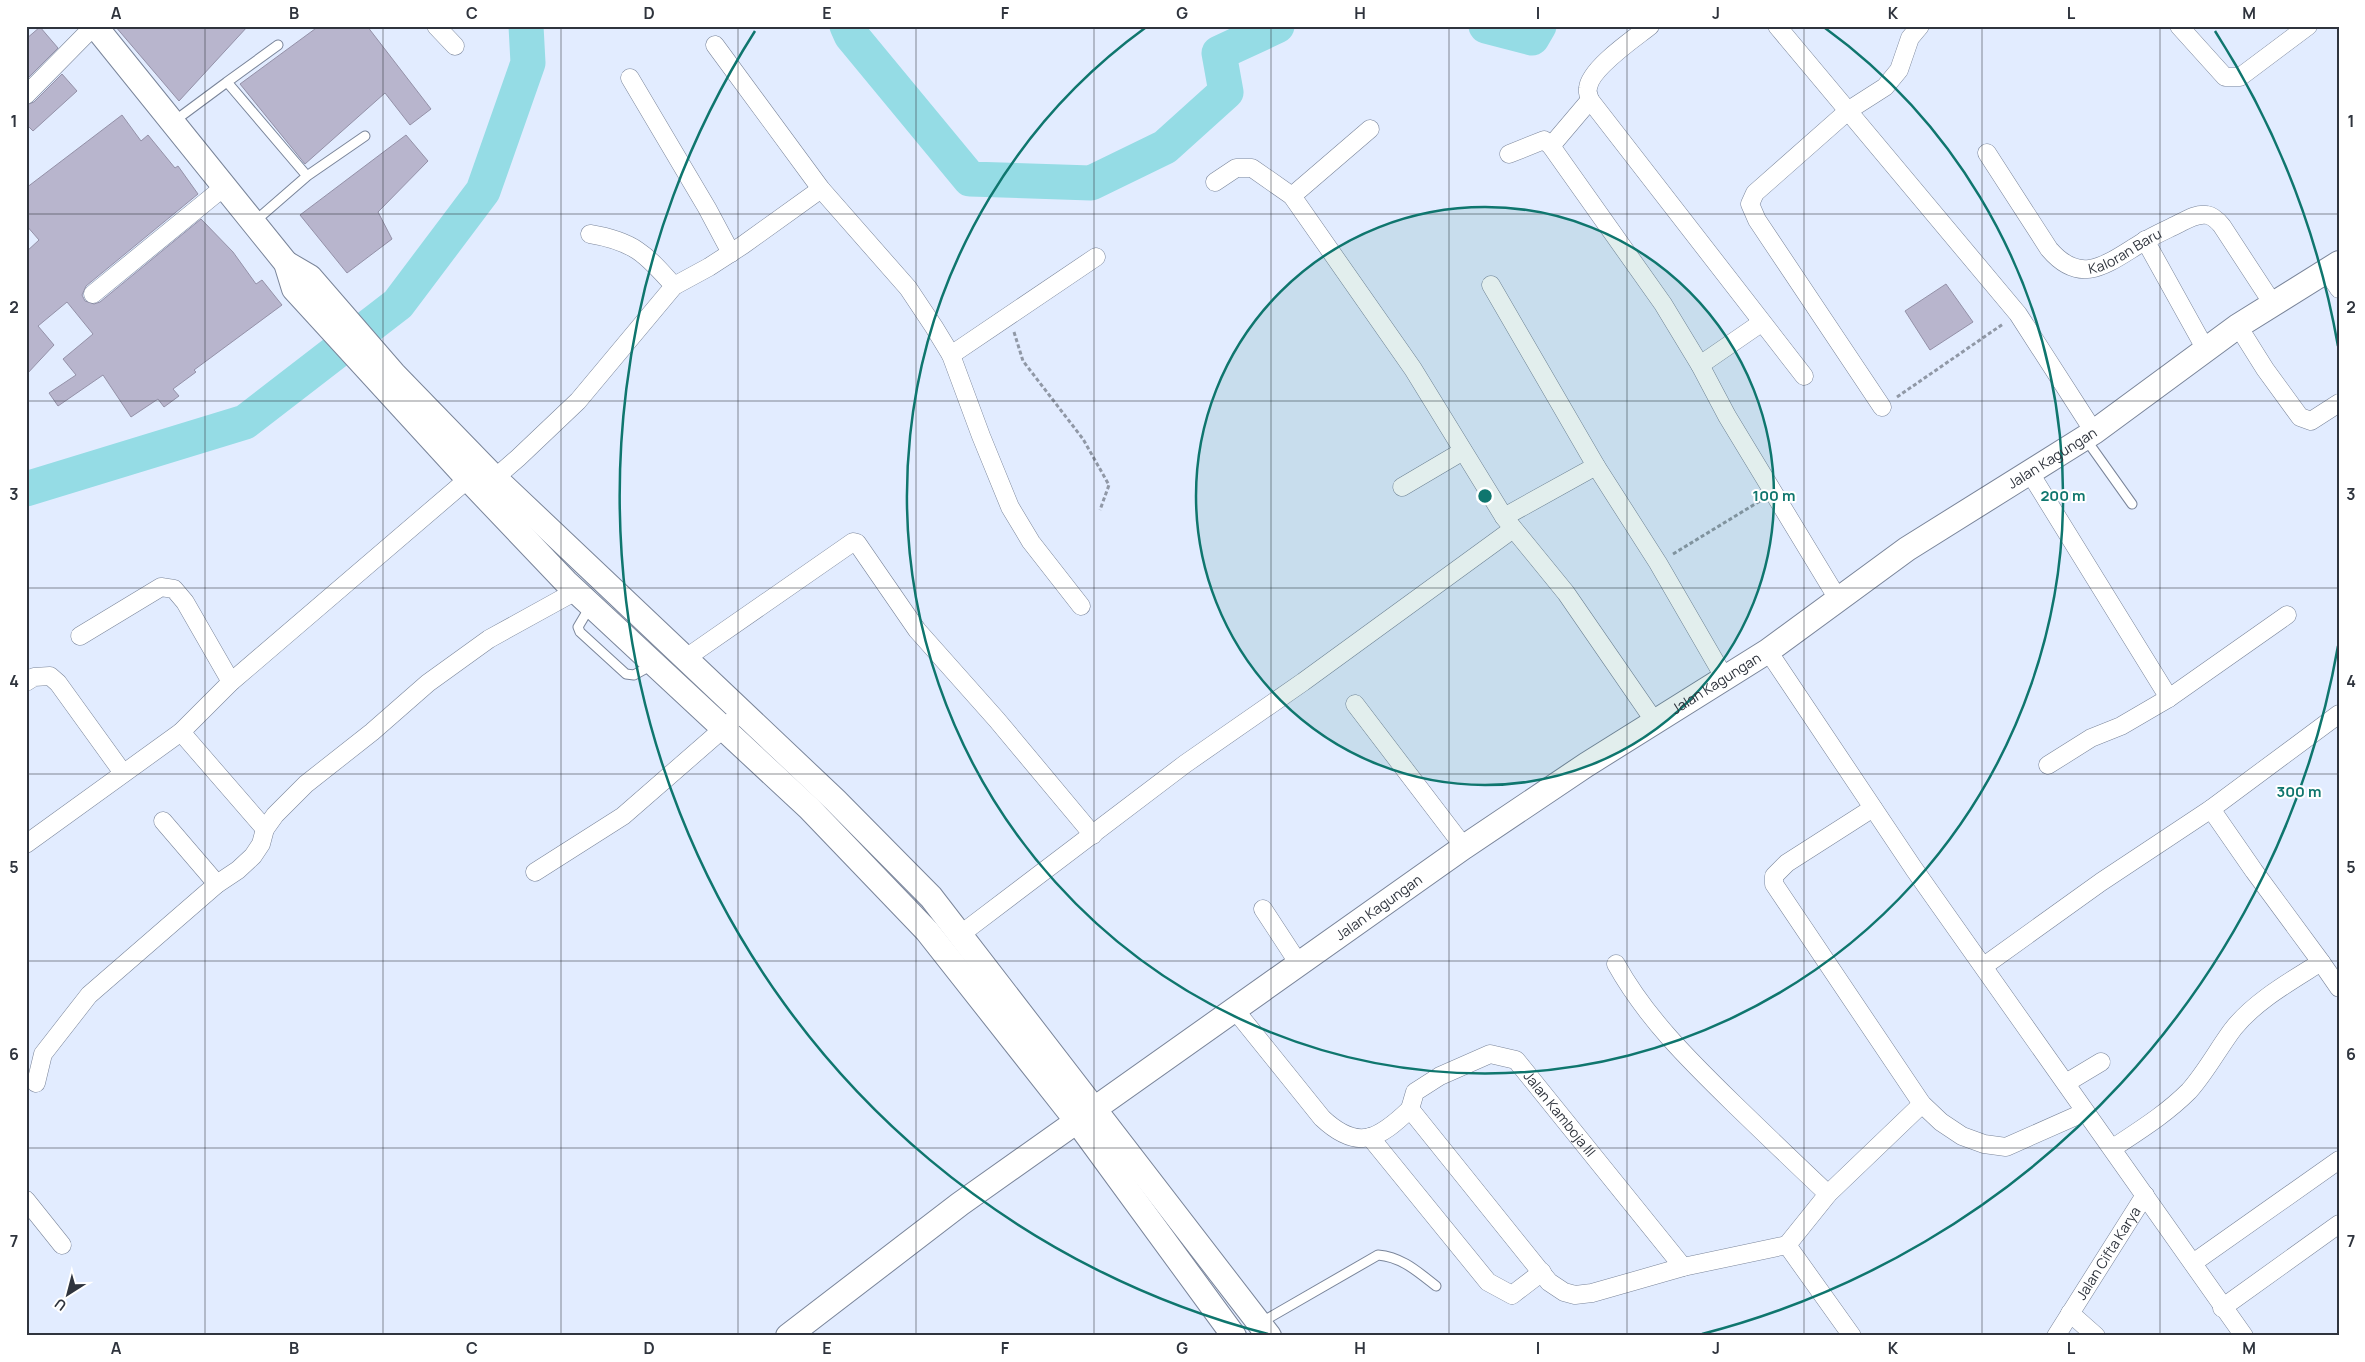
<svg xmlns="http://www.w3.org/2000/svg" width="2365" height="1362" font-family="Manrope,sans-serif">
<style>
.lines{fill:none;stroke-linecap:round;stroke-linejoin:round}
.river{stroke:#95dce5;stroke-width:35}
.building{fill:#b8b5cd;stroke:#9491a8}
.lane-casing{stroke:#7a859a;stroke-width:11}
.street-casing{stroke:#7a859a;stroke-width:19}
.secondary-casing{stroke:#7a859a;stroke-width:26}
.path{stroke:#9098a6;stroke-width:3;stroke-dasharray:4 2.5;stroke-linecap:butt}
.lane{stroke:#fff;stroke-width:9}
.street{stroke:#fff;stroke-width:18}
.secondary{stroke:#fff;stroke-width:24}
.grid{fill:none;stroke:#2f343d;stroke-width:1;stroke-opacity:0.55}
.ring{fill:none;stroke:#0f766e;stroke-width:2.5}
.labels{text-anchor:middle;stroke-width:4;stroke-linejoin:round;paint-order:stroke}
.street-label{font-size:14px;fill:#2f343d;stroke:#fff}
.centre{fill:#0f766e;stroke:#fff;stroke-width:2.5}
.ring-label{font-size:15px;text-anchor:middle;font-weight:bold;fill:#0f766e;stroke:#fff;stroke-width:4;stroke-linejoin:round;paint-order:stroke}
.neatline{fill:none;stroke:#2f343d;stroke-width:2}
.grid-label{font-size:16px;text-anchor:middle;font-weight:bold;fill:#2f343d}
</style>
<rect width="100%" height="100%" fill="#e2ecff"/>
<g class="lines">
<path class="river" d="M847,26L851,35L970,179L1091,183L1165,147L1226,92L1219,53L1277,26
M1486,26L1532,38L1539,26
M26,489L245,422L398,304L483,191L528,63L526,26"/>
</g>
<path class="building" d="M115,26H248L179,101Z
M319,26H367L431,109L410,125L385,93L305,164L240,84Z
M40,27L58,48L26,80V39Z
M62,74L77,91L33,131L26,124V105L34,102Z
M122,115L141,141L148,135L175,168L178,166L198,194L86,286L82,295L85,301L94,304L100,302L201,219L233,252L256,284L262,280L282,305L194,370L196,372L173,389L179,396L164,407L158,399L131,417L103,375L58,406L49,393L76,375L63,359L93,334L67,302L38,326L54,345L26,375V252L39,240L26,225V188Z
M406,135L428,161L378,212L392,239L347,273L300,215Z
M1946,284L1973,322L1930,350L1905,311Z"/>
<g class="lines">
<g class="lane-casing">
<path id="lane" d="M227,82L278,45
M173,122L227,82L307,176L254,222
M307,176L365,136
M2085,438L2132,504
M591,605L578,627L580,632L626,674L634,675L652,665
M1260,1323L1378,1255C1402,1257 1418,1272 1436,1286"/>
</g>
<g class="street-casing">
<g id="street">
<path d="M436,26L455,46"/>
<path d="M1650,26C1635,38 1590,68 1588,88C1587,91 1589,97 1590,100L1804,376"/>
<path d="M1777,26L2018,314L2094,432"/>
<path d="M2179,26L2225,77H2240L2308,26"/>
<path d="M715,45L821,189L908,288L934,327L951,355L981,436L1010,507L1031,542L1081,606"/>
<path d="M630,78L707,208L731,253"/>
<path d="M26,95L94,26"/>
<path d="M1551,146L1590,100"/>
<path id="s1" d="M1987,153L2049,249C2082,288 2109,262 2143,242C2154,235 2166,230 2178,224C2186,220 2197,213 2207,215C2213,216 2218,221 2222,226L2273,304"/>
<path d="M1509,154L1544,140L1551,146L1663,304L1700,365L1727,416L1838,599"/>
<path d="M1215,182L1236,168H1252L1292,196L1413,369L1504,517L1566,593L1655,722"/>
<path d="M1292,196L1370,129"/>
<path d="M590,234C633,241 646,254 674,286"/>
<path d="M2145,240L2206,350"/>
<path d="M2327,271L2339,289"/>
<path d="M1491,285L1596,466L1658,563L1724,677"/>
<path d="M93,294L224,187"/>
<path d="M2238,326L2265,369L2300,417L2311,421L2339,403"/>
<path d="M951,355L1096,257"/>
<path d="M1700,365L1761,323"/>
<path d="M1882,407L1757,220L1750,204L1755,193L1849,110L1885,87L1899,70L1910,38L1920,26"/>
<path d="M2030,473L2169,698"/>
<path d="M495,478L518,458L578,401L674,286L709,267L743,245L821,189"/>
<path d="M1402,487L1463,451"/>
<path d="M1504,517L1596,466"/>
<path d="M80,636L161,587L174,589L185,602L231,682"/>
<path d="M1768,651L1914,869L2244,1336"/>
<path d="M686,658L853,542L857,543L917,630L997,720L1093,835"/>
<path d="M26,682L34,677L50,676L58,683L123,773"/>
<path d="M1355,704L1464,847"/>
<path d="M181,732L265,829"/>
<path d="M2048,765L2091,738L2121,726L2169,698L2287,615"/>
<path d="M1873,808L1787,863L1774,876V884L1922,1104L1941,1122L1962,1136L1984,1144L2006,1147L2085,1112"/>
<path d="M163,821L217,884"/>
<path d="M26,844L181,732L231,682L468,479"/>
<path d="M535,872L623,816L732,721"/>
<path d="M1263,909L1299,964"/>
<path d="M961,934L1185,764L1303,682L1513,529"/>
<path d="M2321,962L2339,988"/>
<path d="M1616,964C1646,1018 1690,1061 1734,1104C1765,1134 1796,1164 1828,1194"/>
<path d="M1984,966L2101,882L2211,809L2339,714"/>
<path d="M1235,1010L1322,1118C1358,1152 1379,1139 1410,1109"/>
<path d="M36,1083L43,1054L89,995L217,884L238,870L253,856L261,844L265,829L275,815L306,784L372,732L428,683L489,639L576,591"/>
<path d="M2066,1083L2101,1062"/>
<path d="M1410,1109L1549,1282L1564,1292L1575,1295L1592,1293L1683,1267L1787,1245L1828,1194L1922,1104"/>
<path id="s2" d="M1410,1109L1415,1092L1440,1076L1490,1054L1516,1060L1683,1267"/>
<path d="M1370,1137L1488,1282L1512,1295L1542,1272"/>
<path d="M2113,1148C2140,1130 2166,1114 2189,1091C2206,1072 2218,1049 2233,1029C2255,1001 2291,981 2321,962L2254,871L2211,809"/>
<path d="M26,1200L62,1245"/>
<path d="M1787,1245L1852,1336"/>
<path d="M2193,1263L2339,1160"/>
<path d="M2222,1308L2339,1224"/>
<path d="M2070,1313L2096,1336"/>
<path id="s3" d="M2056,1336L2145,1195"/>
</g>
</g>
<g class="secondary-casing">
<g id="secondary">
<path d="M95,26L286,263L294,289L468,479L566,582L809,808L927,931L1076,1120L1234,1336"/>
<path d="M286,263L310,277L394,374L495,478L835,800L931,897L1269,1336"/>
<path id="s4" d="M788,1336L960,1204L1464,847L1586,765L1768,651L1907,549L2094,432L2238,326L2339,263"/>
</g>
</g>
<path class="path" d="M1014,332L1023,361L1083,439L1109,485L1100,510
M1897,397L2003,324
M1673,554L1760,501"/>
<use href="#lane" class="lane"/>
<use href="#street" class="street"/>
<use href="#secondary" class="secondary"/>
</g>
<path class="grid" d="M205,26V1336M383,26V1336M561,26V1336M738,26V1336M916,26V1336M1094,26V1336M1271,26V1336M1449,26V1336M1627,26V1336M1804,26V1336M1982,26V1336M2160,26V1336M26,214H2339M26,401H2339M26,588H2339M26,774H2339M26,961H2339M26,1148H2339"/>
<circle cx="1485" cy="496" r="289" fill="#0f766e" fill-opacity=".12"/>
<g class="ring">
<circle cx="1485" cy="496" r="289"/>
<path d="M1825 28A578 578 0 1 1 1145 28"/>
<path d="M2338 646A866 866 0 0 1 1702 1334M1268 1334A866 866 0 0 1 755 31M2215 31A866 866 0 0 1 2338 346"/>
</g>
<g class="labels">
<g class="street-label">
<text dy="5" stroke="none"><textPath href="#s1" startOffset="201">Kaloran Baru</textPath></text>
<text dy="5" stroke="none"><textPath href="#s4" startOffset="1540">Jalan Kagungan</textPath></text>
<text dy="5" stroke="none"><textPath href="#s4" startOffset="1135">Jalan Kagungan</textPath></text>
<text dy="5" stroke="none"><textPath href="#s4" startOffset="730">Jalan Kagungan</textPath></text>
<text dy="5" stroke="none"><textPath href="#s2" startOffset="198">Jalan Kamboja III</textPath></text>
<text dy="5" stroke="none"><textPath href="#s3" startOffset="98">Jalan Cifta Karya</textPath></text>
</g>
</g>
<circle cx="1485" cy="496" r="8" class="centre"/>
<g class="ring-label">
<text x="1774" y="501">100 m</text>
<text x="2063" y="501">200 m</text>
<text x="2299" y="797">300 m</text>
</g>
<rect width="2365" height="1362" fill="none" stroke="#ffffff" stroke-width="55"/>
<g transform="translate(68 1294) rotate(216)" stroke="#ffffff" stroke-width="4" paint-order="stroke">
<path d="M0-4L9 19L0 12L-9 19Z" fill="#2f343d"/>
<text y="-8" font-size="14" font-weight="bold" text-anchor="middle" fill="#2f343d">U</text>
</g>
<rect x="28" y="28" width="2310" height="1306" class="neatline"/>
<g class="grid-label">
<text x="116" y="19">A</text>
<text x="294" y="19">B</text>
<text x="472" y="19">C</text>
<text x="649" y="19">D</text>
<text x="827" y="19">E</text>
<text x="1005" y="19">F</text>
<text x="1182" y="19">G</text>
<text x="1360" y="19">H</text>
<text x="1538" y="19">I</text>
<text x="1716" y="19">J</text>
<text x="1893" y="19">K</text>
<text x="2071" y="19">L</text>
<text x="2249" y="19">M</text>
<text x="14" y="127">1</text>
<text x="2351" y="127">1</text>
<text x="14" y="313">2</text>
<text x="2351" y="313">2</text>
<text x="14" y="500">3</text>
<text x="2351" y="500">3</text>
<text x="14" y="687">4</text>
<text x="2351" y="687">4</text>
<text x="14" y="873">5</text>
<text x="2351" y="873">5</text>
<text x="14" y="1060">6</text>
<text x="2351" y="1060">6</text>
<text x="14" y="1247">7</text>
<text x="2351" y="1247">7</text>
<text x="116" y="1354">A</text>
<text x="294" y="1354">B</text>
<text x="472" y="1354">C</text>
<text x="649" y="1354">D</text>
<text x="827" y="1354">E</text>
<text x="1005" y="1354">F</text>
<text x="1182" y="1354">G</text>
<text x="1360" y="1354">H</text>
<text x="1538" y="1354">I</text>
<text x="1716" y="1354">J</text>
<text x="1893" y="1354">K</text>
<text x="2071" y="1354">L</text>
<text x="2249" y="1354">M</text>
</g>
</svg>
